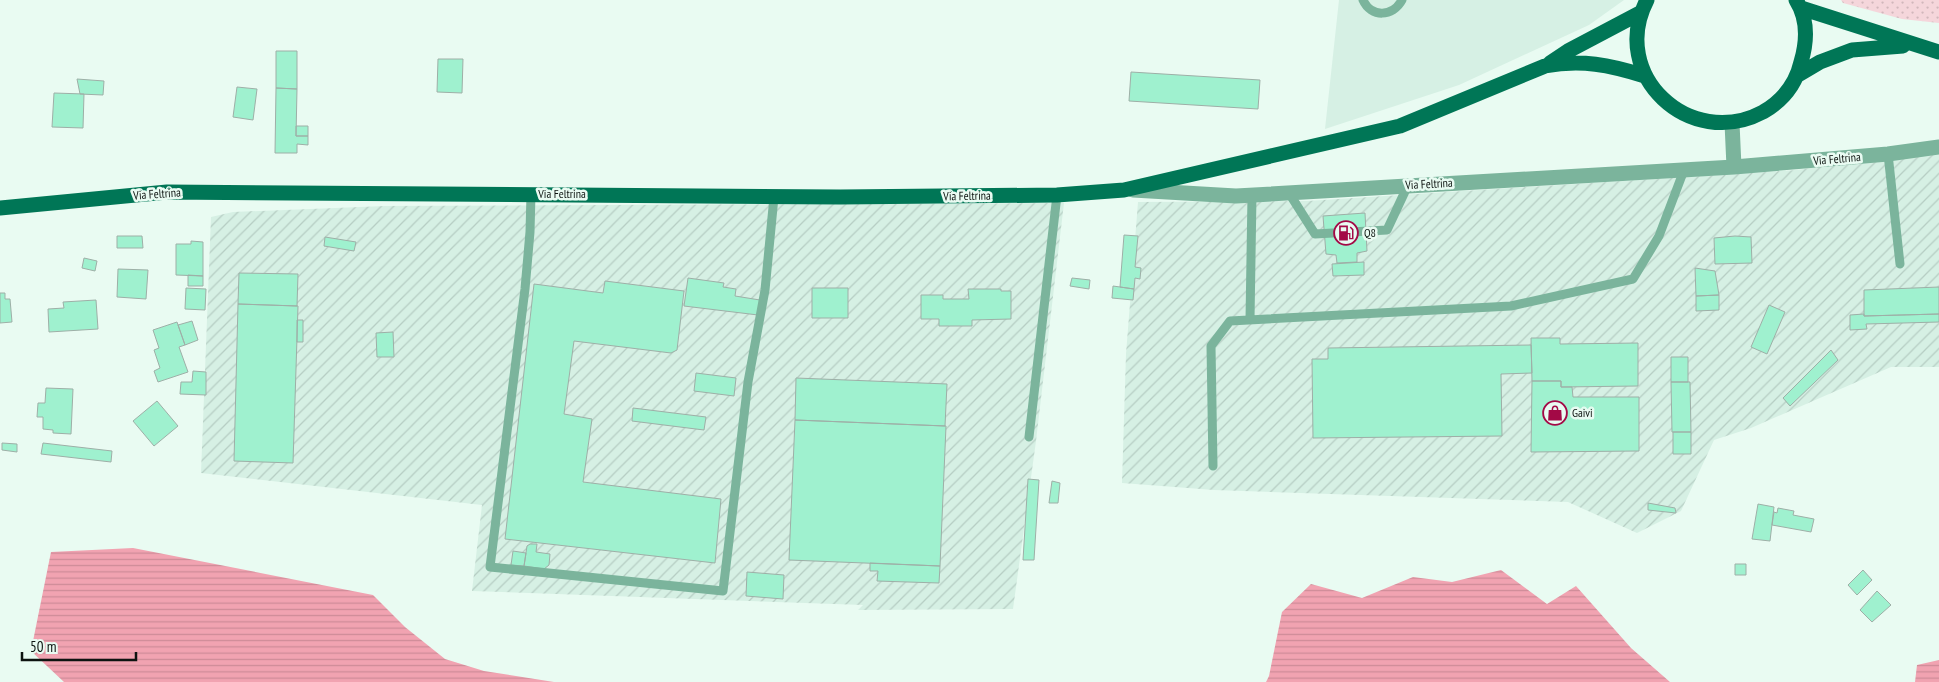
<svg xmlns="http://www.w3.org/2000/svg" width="1939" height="682" font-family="'PT Sans Narrow',sans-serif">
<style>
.built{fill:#d6f0e4}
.industrial{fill:url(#industrial-furrows)}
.grass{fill:url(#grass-dots)}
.water{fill:url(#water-rules)}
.building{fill:#9ff1cf;stroke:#9eafa7}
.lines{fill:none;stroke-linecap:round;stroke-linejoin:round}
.lane{stroke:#7bb49c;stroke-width:9}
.street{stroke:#7bb49c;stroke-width:15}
.primary{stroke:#007656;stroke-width:15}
.labels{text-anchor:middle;stroke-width:5;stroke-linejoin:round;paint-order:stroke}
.street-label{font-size:12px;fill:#0d1310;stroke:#e9fbf2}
.poi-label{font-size:12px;fill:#0d1310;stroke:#e9fbf2;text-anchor:start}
</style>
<defs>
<pattern id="industrial-furrows" width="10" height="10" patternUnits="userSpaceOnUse" patternTransform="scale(1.25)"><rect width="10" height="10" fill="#d6f0e4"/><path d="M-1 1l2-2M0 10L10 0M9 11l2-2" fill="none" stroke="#b6cdc3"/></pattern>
<pattern id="grass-dots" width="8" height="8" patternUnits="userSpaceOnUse" patternTransform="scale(1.25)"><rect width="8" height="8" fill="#f5d6db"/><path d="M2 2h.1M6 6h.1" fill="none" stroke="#d1b7bb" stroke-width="1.8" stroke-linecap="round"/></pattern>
<pattern id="water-rules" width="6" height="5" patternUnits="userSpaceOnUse" patternTransform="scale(1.25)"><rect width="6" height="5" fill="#f1a3b1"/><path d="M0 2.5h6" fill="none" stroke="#cd8b97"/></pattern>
</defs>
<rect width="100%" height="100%" fill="#e9fbf2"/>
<path class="built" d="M1339,0H1624L1589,25L1459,85L1325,129Z"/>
<path class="industrial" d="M1939,151V367H1891L1751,428L1714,440L1681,511L1637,533L1568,502L1214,490L1122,483L1126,354L1138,202L1307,201L1796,170Z
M1064,203L1036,441L1013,609L858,610L863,605L472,591L482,505L201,473L211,217L233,212L385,206Z"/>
<path class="grass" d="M1841,0H1939V23L1902,19L1843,3Z"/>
<path class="water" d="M133,548L373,595L405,627L445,659L484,671L554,682H64L31,651L51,552Z
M1501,570L1547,604L1576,586L1631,648L1670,682H1266L1269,676L1282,612L1311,584L1362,598L1413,577L1452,582Z
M1939,660V682H1915L1917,665Z"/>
<path class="building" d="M276,51H297V89L276,88Z
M438,59H463L462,93L437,92Z
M1131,72L1260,80L1258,109L1129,101Z
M77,79L104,81L103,95L80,94Z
M237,87L257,89L253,120L233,117Z
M276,88L297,89L296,136H308V145L297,144V153H275Z
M54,93L84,94L83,128L52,127Z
M296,126H308V136H296Z
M1365,213L1367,251L1357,253V262L1337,263L1336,255L1326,254L1323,216Z
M1124,235L1138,236L1135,267L1141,268L1140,279L1135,278L1134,289L1120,287Z
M117,236H142L143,248H117Z
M1735,236L1751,237L1752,263L1715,264L1714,238Z
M325,237L356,242L354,251L324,246Z
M191,241L203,242V276L176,275V244H191Z
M84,258L97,261L95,271L82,268Z
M1364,262V275L1333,276L1332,264Z
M1695,268L1715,271L1719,295L1696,296Z
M118,269L148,270L146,299L117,297Z
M239,273L298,274L297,306L238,304Z
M188,275L203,276V286H188Z
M688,278L724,283L723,287L736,289L735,296L760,300L758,315L684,306Z
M1072,278L1090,280L1089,289L1070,286Z
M605,281L684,291L677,350L671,353L574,341L564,414L592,419L583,482L721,499L715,563L505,539L534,284L603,293Z
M1113,286L1134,289L1133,300L1112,298Z
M1939,287V314L1864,316V290Z
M186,288L206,289L205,310L185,309Z
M812,288H848V318H812Z
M968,289H1001V291H1011V319L972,320V326H939V319H921V295H943V299H969Z
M0,293H5V299H10L12,322L0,323Z
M1719,295V310L1696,311V296Z
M96,300L98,329L49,332L48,309L64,308L63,302Z
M238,304L298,306L293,463L234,461Z
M1769,305L1785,312L1767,354L1751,347Z
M1864,314V316L1939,314V322L1866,324L1867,329L1850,330V315Z
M297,320H303V342H297Z
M192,321L198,340L185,345L178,325Z
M177,322L185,345L179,347L188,372L158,382L154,371L160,368L154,350L159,348L153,330Z
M393,332L394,357H377L376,333Z
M1531,338H1560V344L1638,343V386L1561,387V381H1532Z
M1531,345L1532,373L1501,374L1502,436L1313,438L1312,359H1328V348Z
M1831,350L1838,360L1790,406L1783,398Z
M1671,357H1688V382H1671Z
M193,371L206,372V395L180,394L181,382H192Z
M696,373L736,378L734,396L694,391Z
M796,378L947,384L945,426L795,420Z
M1532,381H1561V387H1572L1573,397H1639V451L1531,452Z
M1671,382H1690L1691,432H1672Z
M46,388L73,389L71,434L53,433V430L43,429V417H37L38,403H45Z
M157,401L178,426L154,446L133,421Z
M633,408L706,417L704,430L632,421Z
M795,420L946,426L940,566L789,560Z
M1673,432H1691V454H1673Z
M2,443L17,444V452L2,450Z
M43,443L112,451L111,462L41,454Z
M1028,479L1039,480L1034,560H1023Z
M1052,481L1060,483L1058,503H1049Z
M1648,503L1675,508L1676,513L1648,510Z
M1758,504L1774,507L1770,541L1752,539Z
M1778,508L1794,511L1793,515L1814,519L1811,532L1772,525L1774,512L1777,513Z
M530,544H537L536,552L550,554L549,565L544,569L524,566L527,546Z
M513,551L526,553L524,566L511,565Z
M870,563L940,566L939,583L877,581L878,571H870Z
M1735,564H1746V575H1735Z
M1863,570L1872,580L1857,595L1848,585Z
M747,572L784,575L783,599L746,596Z
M1877,591L1891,605L1872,622L1860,610Z"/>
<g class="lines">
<path class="lane" d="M1363,0C1371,18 1393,17 1402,0
M1888,154L1900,264
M1289,193L1315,234L1387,230L1408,185
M531,194L530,232L525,289L490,567L723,591L748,382L765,290L774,197
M1250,320L1252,195
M1029,437L1057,195
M1213,466L1211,346L1230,321L1511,306L1633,279L1659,236L1684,170"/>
<path class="street" d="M1732,123L1734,167
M1133,190L1236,196L1734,167L1888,154L1939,147"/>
<path class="primary" d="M1647,0C1608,75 1690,151 1763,112C1782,101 1796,84 1801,62C1807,42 1808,19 1796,0
M1801,8L1939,52
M1550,63L1568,51L1640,13
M1798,75L1820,62L1852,50L1903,46
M0,208L167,192L840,197L1057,195L1124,190L1400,126L1545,66C1581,59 1610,65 1645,76"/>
</g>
<defs>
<g id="fuel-ring" transform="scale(1.25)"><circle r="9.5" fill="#e9fbf2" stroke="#a30946" stroke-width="1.5"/><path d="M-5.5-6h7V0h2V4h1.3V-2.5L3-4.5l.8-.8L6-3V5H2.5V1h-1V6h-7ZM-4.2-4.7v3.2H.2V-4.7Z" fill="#a30946"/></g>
<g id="shop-ring" transform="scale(1.25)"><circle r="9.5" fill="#e9fbf2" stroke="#a30946" stroke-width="1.5"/><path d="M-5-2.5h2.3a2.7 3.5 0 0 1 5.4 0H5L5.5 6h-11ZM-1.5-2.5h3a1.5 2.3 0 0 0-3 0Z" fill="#a30946"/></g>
</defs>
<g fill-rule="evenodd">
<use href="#fuel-ring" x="1346" y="233"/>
<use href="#shop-ring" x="1555" y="413"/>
</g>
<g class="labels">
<g class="street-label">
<text transform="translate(1837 159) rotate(-5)" y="4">Via Feltrina</text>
<text transform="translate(1429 184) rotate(-3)" y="4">Via Feltrina</text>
<text transform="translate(157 194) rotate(-4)" y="4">Via Feltrina</text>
<text x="562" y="198">Via Feltrina</text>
<text transform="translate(967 196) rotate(-1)" y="4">Via Feltrina</text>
</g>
<g class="poi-label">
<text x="1364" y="237">Q8</text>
<text x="1572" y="417">Gaivi</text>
</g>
</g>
<path d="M22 652v8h114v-8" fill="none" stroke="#0d1310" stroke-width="2.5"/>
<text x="30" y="652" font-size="15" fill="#0d1310" stroke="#e9fbf2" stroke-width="4" paint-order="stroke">50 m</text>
</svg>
